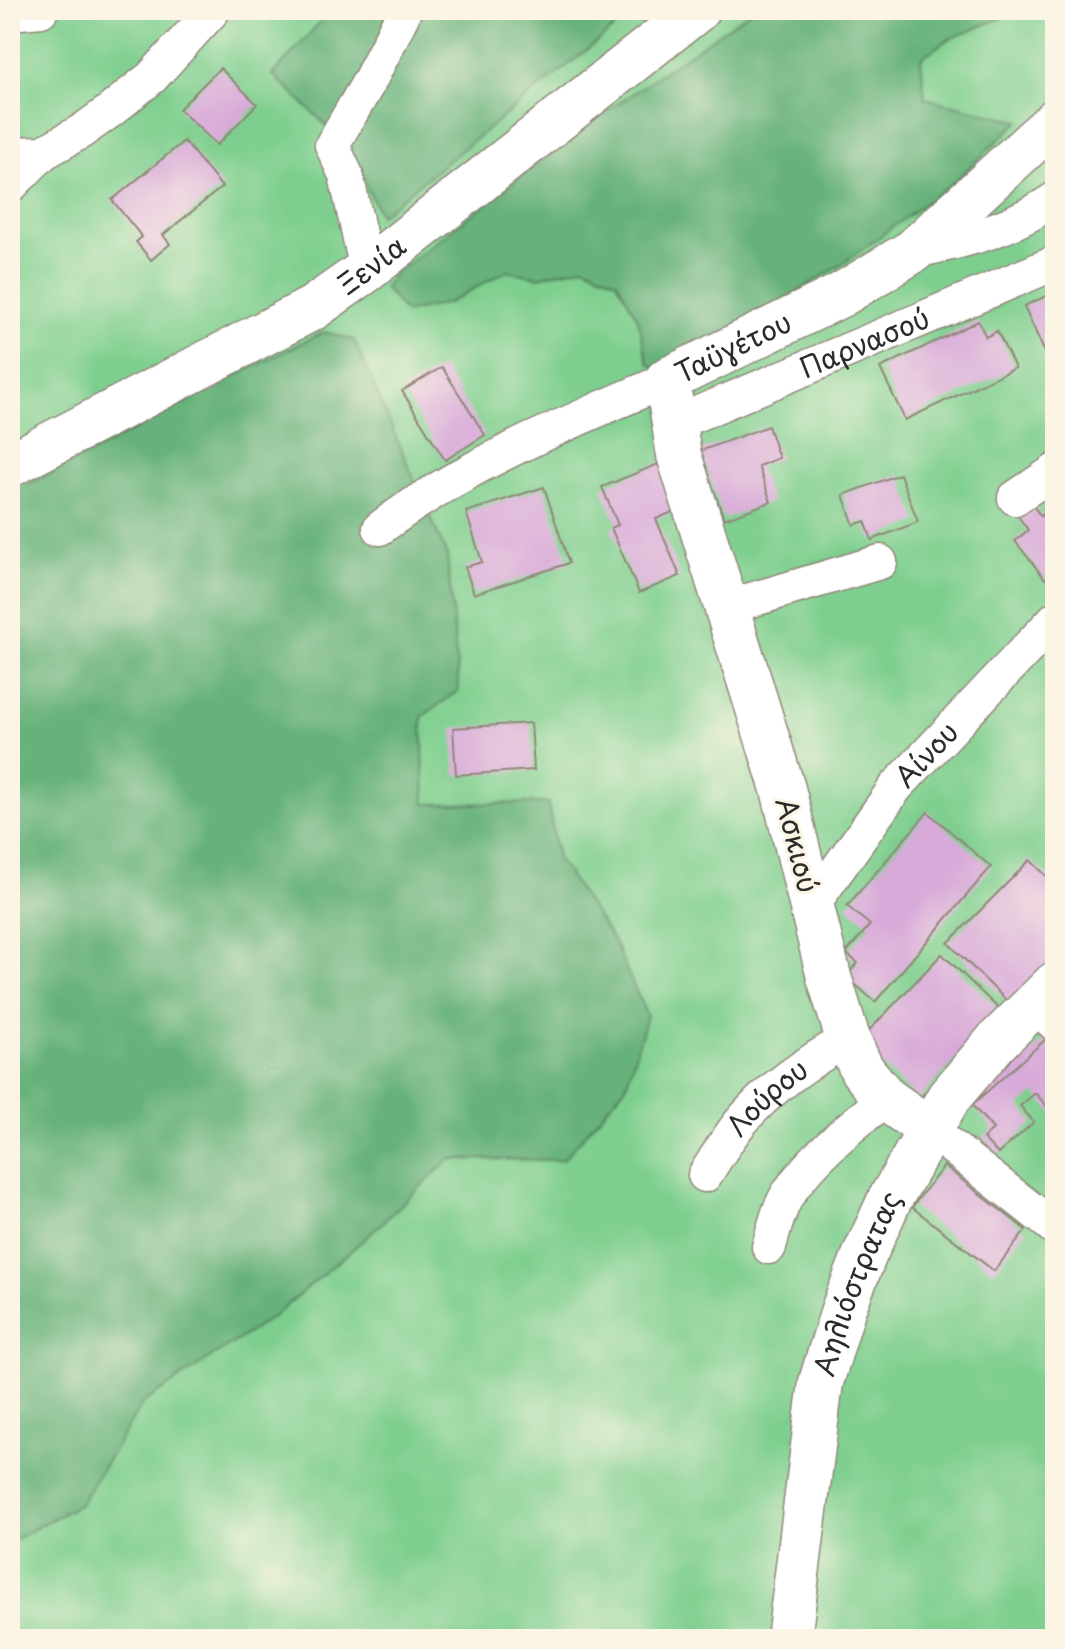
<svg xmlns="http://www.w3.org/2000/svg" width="1065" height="1649" font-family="'Playpen Sans',sans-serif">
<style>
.green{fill:#7ecf8f;stroke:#547d5d;stroke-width:2}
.forest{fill:#66b27a;stroke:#486e52;stroke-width:2}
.building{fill:#d8aad9}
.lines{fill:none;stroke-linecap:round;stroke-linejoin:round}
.street-casing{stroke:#90887a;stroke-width:37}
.secondary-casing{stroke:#90887a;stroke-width:47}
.street{stroke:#fff;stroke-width:34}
.secondary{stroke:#fff;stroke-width:44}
.labels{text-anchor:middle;stroke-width:6;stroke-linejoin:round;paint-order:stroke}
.street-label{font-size:28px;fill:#2b2b2b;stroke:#fcf5e5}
</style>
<rect width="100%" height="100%" fill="#fcf5e5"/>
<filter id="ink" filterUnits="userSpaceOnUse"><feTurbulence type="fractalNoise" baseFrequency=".0125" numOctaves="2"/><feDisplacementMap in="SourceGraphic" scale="16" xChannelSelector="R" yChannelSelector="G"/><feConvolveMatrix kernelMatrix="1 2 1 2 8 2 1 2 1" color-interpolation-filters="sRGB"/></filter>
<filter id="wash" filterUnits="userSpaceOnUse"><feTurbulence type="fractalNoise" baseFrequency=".006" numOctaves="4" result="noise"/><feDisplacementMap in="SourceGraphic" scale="32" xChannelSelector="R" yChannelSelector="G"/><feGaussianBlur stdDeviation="1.8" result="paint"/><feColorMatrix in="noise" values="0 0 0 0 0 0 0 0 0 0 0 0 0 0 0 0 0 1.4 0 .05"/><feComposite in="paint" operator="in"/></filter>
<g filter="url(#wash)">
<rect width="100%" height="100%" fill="#f5e4c8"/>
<path class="green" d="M10,10H1055V1639H10Z"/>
<path class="forest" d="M331,10H637L380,215L350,152L320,119L273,75Z
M752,10H1006L1004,17L947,40L921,58L925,98L1019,121L955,181L841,265L663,374L648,363L638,319L617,281L584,266L539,277L506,271L448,303L405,313L384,288L394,274L603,114Z
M324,332L354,340L447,555L459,690L422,717L425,804L548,803L557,858L613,940L647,1016L626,1086L563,1160L450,1159L368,1236L274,1316L143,1403L80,1504L10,1542V493C117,443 217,382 324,332Z"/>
<g id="blocks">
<path class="building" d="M220,68L257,104L217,145L179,109Z
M184,141L222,187L163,235L170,244L151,260L136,242L142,237L112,200Z
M1055,292V362L1050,364L1024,306Z
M978,321L986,337L997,331L1015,368L905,420L880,368Z
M442,367L485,435L445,460L402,391Z
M768,426L779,458L758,466L771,502L724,519L700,451Z
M663,462L682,508L656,519L680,576L639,593L611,528L618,525L602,487Z
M900,474L918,522L872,540L865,521L854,525L843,495Z
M544,487L569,563L474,594L465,567L482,562L466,512Z
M1032,505L1041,516L1055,505V572L1045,579L1015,541L1028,530L1018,516Z
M531,723L534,770L456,775L453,728Z
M928,812L991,867L875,1002L846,976L858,963L846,953L870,925L847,906Z
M1030,860L1055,884V956L1009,1003L948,943Z
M942,954L1002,1012L918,1100L858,1042Z
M1046,1039L1055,1050V1115L1035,1093L1020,1106L1034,1122L998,1154L983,1138L993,1129L972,1105Z
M944,1166L1026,1230L994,1271L912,1207Z"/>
</g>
</g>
<g filter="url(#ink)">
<use href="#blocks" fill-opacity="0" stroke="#90887a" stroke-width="2"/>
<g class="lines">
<g class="street-casing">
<g id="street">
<path d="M10,13L41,10"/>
<path d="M10,154L43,153L82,131L110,111L152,77L213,10"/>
<path d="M10,186L43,153"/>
<path d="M913,251C966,241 1009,230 1055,199"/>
<path d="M367,270L346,175L332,145L369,82L403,14"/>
<path id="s1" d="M673,424L1055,263"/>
<path d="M1015,498L1055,471"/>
<path d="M380,528C467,463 568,423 667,380"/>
<path d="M727,607L880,562"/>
<path id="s2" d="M813,904L896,787L1055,619"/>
<path d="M1033,1004L1055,1024"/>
<path d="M929,1129L1055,1228"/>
<path id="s3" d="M705,1175C716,1158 727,1139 740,1123C770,1087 808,1062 848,1039"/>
<path d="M769,1247C774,1229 778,1210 788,1194C812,1157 852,1125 886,1099"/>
</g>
</g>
<g class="secondary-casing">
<g id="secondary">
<path id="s4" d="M10,465L313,308L367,270L697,10"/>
<path id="s5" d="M929,1129L886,1099L862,1070L848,1039L829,977L783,789L679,455L667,380L841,295L913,251L1055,121"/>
<path id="s6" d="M789,1639L821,1382L844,1307L865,1254L890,1199L949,1097L996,1042L1055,984"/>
</g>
</g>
<use href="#street" class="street"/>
<use href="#secondary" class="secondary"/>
</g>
</g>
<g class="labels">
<g class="street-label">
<text dy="10" stroke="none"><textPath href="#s4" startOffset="414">Ξενία</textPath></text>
<text dy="10" stroke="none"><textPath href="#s1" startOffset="208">Παρνασού</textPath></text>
<text dy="10" stroke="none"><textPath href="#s5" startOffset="882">Ταϋγέτου</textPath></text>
<text dy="10" stroke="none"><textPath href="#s2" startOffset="188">Αίνου</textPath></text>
<text transform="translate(797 845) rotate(76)" y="10">Ασκιού</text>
<text dy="10" stroke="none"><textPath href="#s3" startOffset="100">Λούρου</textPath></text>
<text dy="10" stroke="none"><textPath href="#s6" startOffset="364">Αηλιόστρατας</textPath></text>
</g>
</g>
<rect width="1065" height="1649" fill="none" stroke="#fcf5e5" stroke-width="40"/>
</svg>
